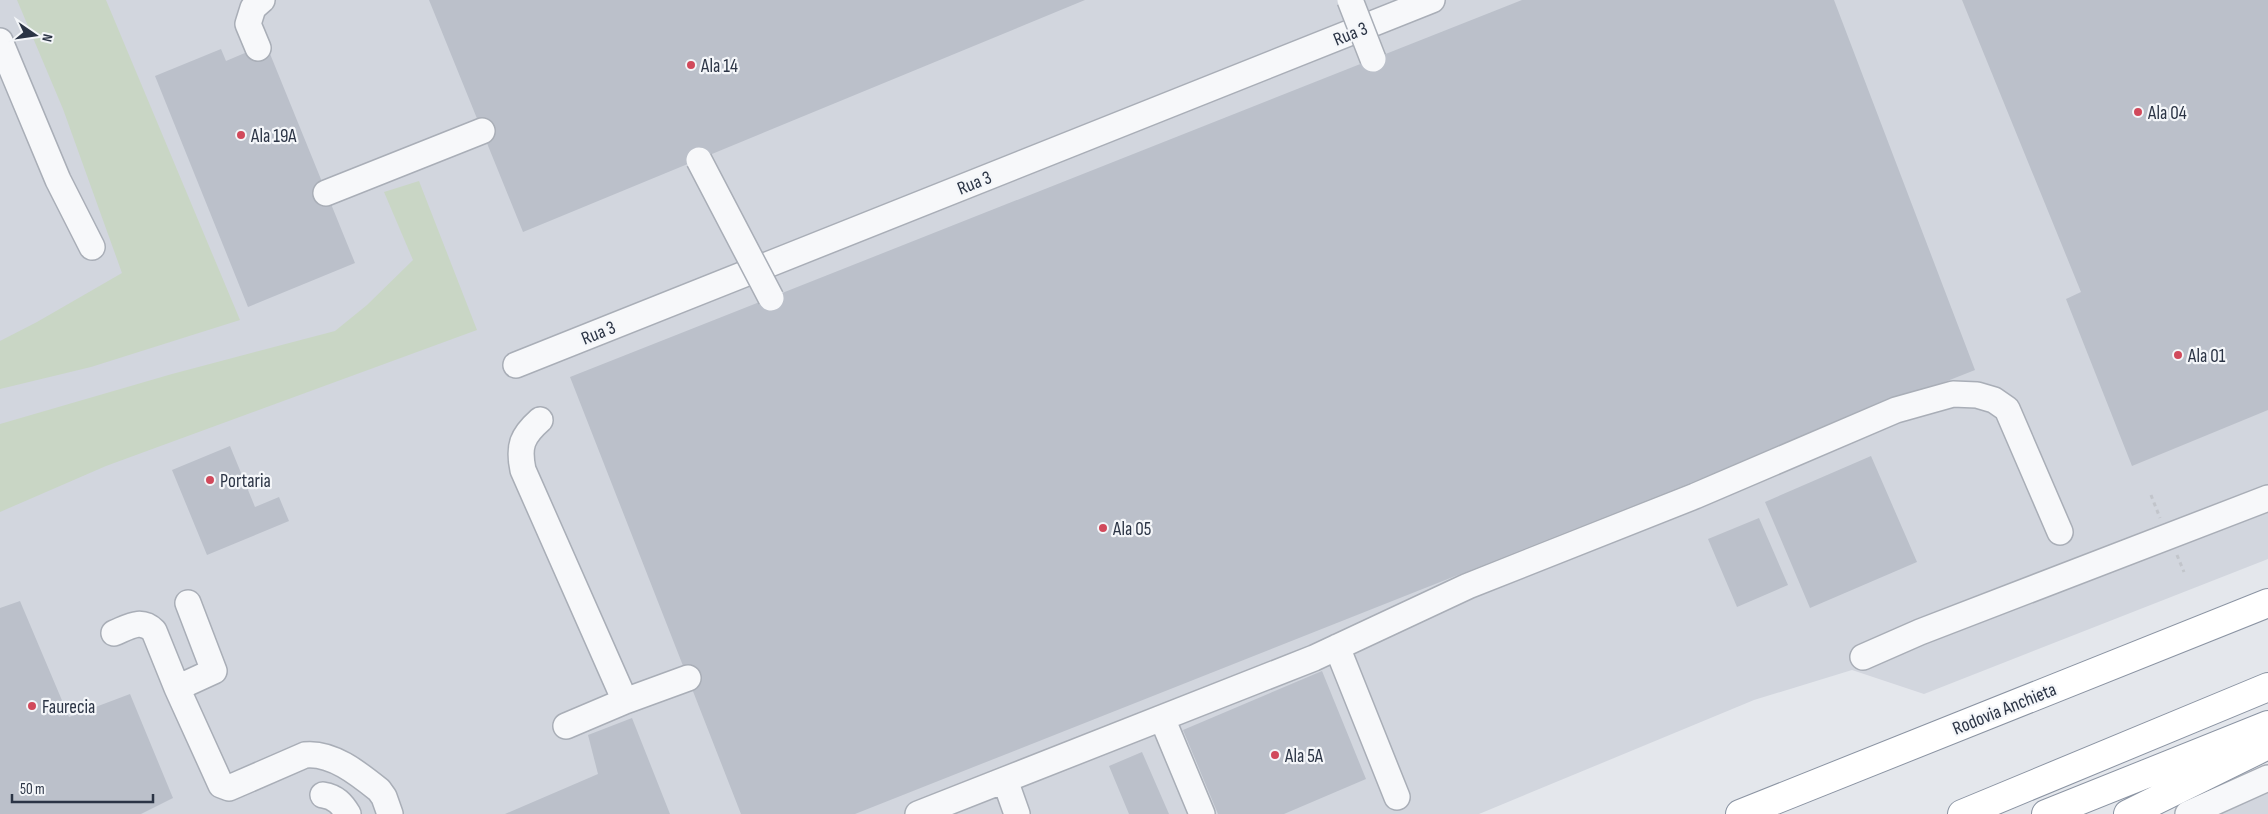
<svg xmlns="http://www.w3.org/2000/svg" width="2268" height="814" font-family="'Sofia Sans Condensed',sans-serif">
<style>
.built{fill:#d2d6de}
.green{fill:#c9d6c5}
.building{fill:#bbc0ca}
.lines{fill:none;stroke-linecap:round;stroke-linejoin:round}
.minor-casing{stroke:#a9aeb7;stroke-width:28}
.highway-casing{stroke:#8b94a3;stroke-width:30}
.path{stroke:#c2c5cb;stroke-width:3;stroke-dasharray:4 4;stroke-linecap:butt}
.minor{stroke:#f7f8fa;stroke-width:25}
.highway{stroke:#fff;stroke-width:28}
.minor-bridge-casing{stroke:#a9aeb7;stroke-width:28;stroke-linecap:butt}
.minor-bridge{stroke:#f7f8fa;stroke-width:25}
.poi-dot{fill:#d1495b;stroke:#f4f6f9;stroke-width:2}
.labels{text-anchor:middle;stroke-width:4.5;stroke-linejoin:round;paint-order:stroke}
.street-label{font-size:19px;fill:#2b3445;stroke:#f4f6f9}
.poi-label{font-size:19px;fill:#2b3445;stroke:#f4f6f9;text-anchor:start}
</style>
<rect width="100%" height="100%" fill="#e4e7ec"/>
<path class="built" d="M0,0H2268V559L1924,694L1852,670L1754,700L1479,814H0Z
M2268,792V814H2216Z"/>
<path class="green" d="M17,0H106L240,320L91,367L0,389V341L37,322L122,273L63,109Z
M419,181L477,330L106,466L0,512V424L172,374L335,331L367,305L413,260L384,192Z"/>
<path class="building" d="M429,0H1085L523,232Z
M1522,0H1834L1975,370L855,814H741L570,377Z
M1962,0H2268V410L2132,466L2066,299L2081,292Z
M266,44L355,263L248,307L155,76L221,49L226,61Z
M230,446L255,507L279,497L289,521L207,555L172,470Z
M1871,456L1917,562L1810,608L1765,502Z
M1759,518L1788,585L1737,607L1708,539Z
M20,601L69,717L130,694L173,798L141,814H0V608Z
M1322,671L1366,779L1284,814H1218L1183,730Z
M632,718L670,814H505L598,774L588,735Z
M1142,752L1169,814H1129L1109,766Z"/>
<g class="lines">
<g class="minor-casing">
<path id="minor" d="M0,41L58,180L92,247
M258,48L248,24L253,8L262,0
M326,193L482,131
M516,365L1432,0
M540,420C522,436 518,446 523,470L625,701L688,678
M188,603L214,671L177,688L221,785L229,788L305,755C332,752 359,774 379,790L384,797L390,814
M114,633C129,627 141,618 154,631L177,688
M1337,647L1397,797
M1863,657L1920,632L2268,498
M1162,718L1202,814
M566,726L625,701
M1005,780L1017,814
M323,795C336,797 342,804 348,814
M918,814L1314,658L1468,586L1695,496L1896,410L1953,394L1977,395L1994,400L2007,409L2060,532
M2188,814L2268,778"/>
</g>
<g class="highway-casing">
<path id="highway" d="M1740,814L2268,603
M1962,814L2268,687
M2046,814L2268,725
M2128,814L2268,745"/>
</g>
<path class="path" d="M2151,495L2160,518
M2177,555L2184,572"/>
<use href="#minor" class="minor"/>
<use href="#highway" class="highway"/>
<g class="minor-bridge-casing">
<path id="minor-bridge" d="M1350,0L1373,59
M699,160L771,298"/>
</g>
<use href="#minor-bridge" class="minor-bridge"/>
</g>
<g class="poi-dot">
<circle cx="691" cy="65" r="5"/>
<circle cx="2138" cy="112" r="5"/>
<circle cx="241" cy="135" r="5"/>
<circle cx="2178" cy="355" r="5"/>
<circle cx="210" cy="480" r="5"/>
<circle cx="1103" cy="528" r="5"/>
<circle cx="32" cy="706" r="5"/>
<circle cx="1275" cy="755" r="5"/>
</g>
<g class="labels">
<g class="street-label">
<text transform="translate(1350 33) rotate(-22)" y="7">Rua 3</text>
<text transform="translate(974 182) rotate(-22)" y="7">Rua 3</text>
<text transform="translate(598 332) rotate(-22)" y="7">Rua 3</text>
<text transform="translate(2004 708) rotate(-22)" y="7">Rodovia Anchieta</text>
</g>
<g class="poi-label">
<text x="701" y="72">Ala 14</text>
<text x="2148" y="119">Ala 04</text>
<text x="251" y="142">Ala 19A</text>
<text x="2188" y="362">Ala 01</text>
<text x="220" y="487">Portaria</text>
<text x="1113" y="535">Ala 05</text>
<text x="42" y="713">Faurecia</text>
<text x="1285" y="762">Ala 5A</text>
</g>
</g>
<g transform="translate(35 35) rotate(103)" stroke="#f4f6f9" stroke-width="4" paint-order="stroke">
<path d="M0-4L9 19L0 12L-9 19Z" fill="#2b3445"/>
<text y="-8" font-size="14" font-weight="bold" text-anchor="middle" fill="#2b3445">N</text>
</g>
<path d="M12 794v8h141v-8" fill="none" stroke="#2b3445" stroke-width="2.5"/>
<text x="20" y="794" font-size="15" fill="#2b3445" stroke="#f4f6f9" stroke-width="4" paint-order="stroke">50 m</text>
</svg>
